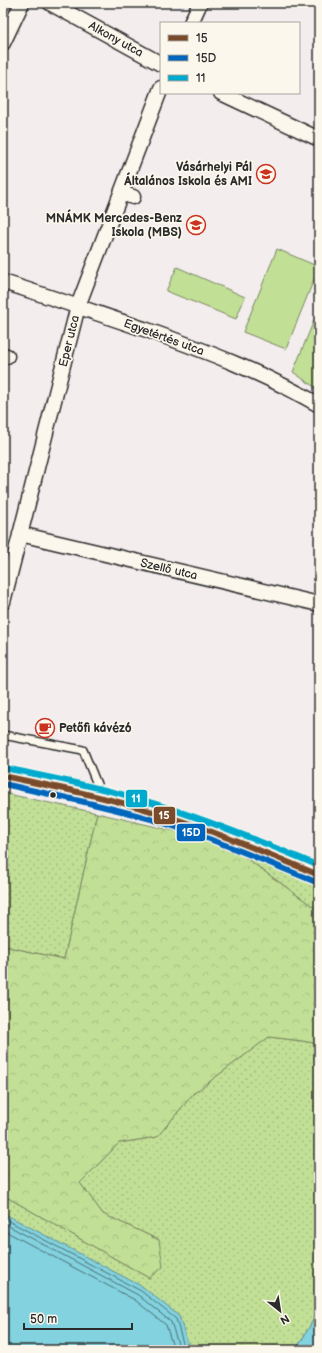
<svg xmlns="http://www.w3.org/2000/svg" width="322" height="1353" font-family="'Balsamiq Sans',sans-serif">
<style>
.grass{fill:url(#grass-dots);stroke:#768560}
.forest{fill:url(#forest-crowns);stroke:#768560}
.park{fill:#c2df96;stroke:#768560}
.water{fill:#82d2df;stroke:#5f8f97}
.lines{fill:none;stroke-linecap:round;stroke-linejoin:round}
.shore{stroke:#4e6e73;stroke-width:1}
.lane-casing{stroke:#2b2b2b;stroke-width:10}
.street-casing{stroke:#2b2b2b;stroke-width:17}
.secondary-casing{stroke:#2b2b2b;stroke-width:23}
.lane{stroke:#fbf7ec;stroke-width:7}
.street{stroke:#fbf7ec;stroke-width:14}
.secondary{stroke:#fbf7ec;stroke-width:20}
.bus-1-casing{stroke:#fbf7ec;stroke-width:9}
.bus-2-casing{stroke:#fbf7ec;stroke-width:9}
.bus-3-casing{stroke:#fbf7ec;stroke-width:9}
.bus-1{stroke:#7a4b2a;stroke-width:6}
.bus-2{stroke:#0065bd;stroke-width:6}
.bus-3{stroke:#00a9ce;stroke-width:6}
.bus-dot{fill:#2b2b2b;stroke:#fbf7ec;stroke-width:1.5}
.labels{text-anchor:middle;stroke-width:3.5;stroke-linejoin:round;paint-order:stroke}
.street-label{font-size:12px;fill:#2b2b2b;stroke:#fbf7ec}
.poi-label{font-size:12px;font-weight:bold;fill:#2b2b2b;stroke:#fbf7ec;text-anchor:end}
.line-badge{stroke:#fbf7ec;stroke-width:1.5}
.badge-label{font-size:11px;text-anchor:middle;font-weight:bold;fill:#fff}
</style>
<defs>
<pattern id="grass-dots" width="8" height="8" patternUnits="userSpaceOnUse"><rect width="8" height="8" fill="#c2df96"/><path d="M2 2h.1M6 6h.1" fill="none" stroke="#a7c081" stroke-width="1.8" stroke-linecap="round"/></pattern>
<pattern id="forest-crowns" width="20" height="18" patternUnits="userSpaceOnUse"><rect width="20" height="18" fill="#c2df96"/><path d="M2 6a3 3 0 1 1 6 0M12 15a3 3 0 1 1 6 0" fill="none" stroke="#a7c081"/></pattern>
</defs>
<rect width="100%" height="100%" fill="#f3edee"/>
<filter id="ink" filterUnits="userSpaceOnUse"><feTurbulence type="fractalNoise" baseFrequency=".025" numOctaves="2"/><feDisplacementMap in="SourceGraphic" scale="8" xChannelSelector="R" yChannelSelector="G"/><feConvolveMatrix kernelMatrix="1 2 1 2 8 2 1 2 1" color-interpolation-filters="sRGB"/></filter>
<g filter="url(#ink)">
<path class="grass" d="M3,793L97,813L64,959L3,946Z
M225,843L319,882V911Z
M269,1037L302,1041L319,1044V1310L296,1350H3V1195L149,1278L159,1240L103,1214L80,1183L119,1143L157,1137L193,1094Z"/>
<path class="forest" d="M97,813L225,843L319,911V1044L302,1041L269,1037L193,1094L157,1137L119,1143L80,1183L103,1214L159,1240L163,1267L149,1278L3,1195V946L64,959Z"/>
<path class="park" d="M277,249L319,267L286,349L243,332Z
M177,267L245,297L236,319L166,291Z
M319,308V390L293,372Z"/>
<path class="water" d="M3,1213L143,1287L179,1316L189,1347V1350H3Z
M319,1310V1350H296Z"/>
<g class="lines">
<path class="shore" d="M3,1218L141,1291L176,1319L185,1350
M3,1223L138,1295L171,1322L180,1350
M3,1230L135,1300L166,1325L174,1350"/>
<g class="lane-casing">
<path id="lane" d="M3,735L83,750L101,794"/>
</g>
<g class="street-casing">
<path id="street" d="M50,3L161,64
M191,23L200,3
M3,43L22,3
M221,93L319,139
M121,193L133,197
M3,282C51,297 99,314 147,330C206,351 264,373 319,405
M3,355L7,356
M20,534L319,604
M3,602L78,306L161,88"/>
</g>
<g class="secondary-casing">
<path id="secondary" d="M3,776C36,783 69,788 101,797C176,815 248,845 319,875"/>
</g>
<use href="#lane" class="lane"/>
<use href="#street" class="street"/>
<use href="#secondary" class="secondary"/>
<g class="bus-1-casing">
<path id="bus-1" d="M3,776C55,787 106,797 157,813C212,830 266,853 319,875"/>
</g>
<g class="bus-2-casing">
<path id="bus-2" d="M3,784C54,795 104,805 154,820C209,837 263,860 316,882"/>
</g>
<g class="bus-3-casing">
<path id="bus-3" d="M5,768C47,777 90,785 132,797C196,815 258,840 319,866"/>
</g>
<use href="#bus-1" class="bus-1"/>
<use href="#bus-2" class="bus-2"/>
<use href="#bus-3" class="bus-3"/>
</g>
</g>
<defs>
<g id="school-ring" transform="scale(1)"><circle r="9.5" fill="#fbf7ec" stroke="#c8321e" stroke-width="1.5"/><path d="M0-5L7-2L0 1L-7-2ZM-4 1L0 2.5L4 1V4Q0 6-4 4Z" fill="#c8321e"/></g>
<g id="cafe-ring" transform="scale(1)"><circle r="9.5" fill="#fbf7ec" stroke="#c8321e" stroke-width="1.5"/><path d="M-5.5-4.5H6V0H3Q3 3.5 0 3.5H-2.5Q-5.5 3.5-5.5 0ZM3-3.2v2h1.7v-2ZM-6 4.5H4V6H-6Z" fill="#c8321e"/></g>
</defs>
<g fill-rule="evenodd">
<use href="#school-ring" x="266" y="174"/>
<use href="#school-ring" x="196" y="225"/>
<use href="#cafe-ring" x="45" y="728"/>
</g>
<circle class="bus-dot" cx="53" cy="795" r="3.5"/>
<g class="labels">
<g class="street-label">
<text transform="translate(116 39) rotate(29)" y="4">Alkony utca</text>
<text transform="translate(164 337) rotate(20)" y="4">Egyetértés utca</text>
<text transform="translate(69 341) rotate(-76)" y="4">Eper utca</text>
<text transform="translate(169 569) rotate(13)" y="4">Szellő utca</text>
</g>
<g class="poi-label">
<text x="252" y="171">Vásárhelyi Pál<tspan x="252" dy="14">Általános Iskola és AMI</tspan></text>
<text x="182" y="222">MNÁMK Mercedes-Benz<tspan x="182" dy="14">Iskola (MBS)</tspan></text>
<text x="59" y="732" text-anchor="start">Petőfi kávézó</text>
</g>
</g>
<g class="line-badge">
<rect x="125" y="789" width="23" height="19" rx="4" fill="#00a9ce"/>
<rect x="153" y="806" width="23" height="19" rx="4" fill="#7a4b2a"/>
<rect x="176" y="823" width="30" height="19" rx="4" fill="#0065bd"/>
</g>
<g class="badge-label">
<text x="136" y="802">11</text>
<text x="164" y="819">15</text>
<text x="191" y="836">15D</text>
</g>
<rect width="322" height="1353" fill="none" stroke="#fbf7ec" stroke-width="16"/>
<rect x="8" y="8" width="306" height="1337" fill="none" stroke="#2b2b2b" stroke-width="1.5" filter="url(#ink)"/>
<rect x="160" y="22" width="140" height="72" fill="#fbf7ec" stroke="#a8a59f"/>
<rect x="168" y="35" width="20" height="6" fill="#7a4b2a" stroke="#a8a59f"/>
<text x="196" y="42" font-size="12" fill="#2b2b2b">15</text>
<rect x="168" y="55" width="20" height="6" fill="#0065bd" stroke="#a8a59f"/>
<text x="196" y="62" font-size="12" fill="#2b2b2b">15D</text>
<rect x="168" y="75" width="20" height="6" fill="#00a9ce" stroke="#a8a59f"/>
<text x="196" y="82" font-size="12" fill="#2b2b2b">11</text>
<g transform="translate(280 1311) rotate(150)" stroke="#fbf7ec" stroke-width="3" paint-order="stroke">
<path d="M0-3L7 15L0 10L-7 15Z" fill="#2b2b2b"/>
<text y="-6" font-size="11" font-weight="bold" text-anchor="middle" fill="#2b2b2b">N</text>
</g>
<path d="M24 1323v6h108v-6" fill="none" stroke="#2b2b2b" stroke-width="2"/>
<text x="30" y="1323" font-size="12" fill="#2b2b2b" stroke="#fbf7ec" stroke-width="3" paint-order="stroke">50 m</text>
</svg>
